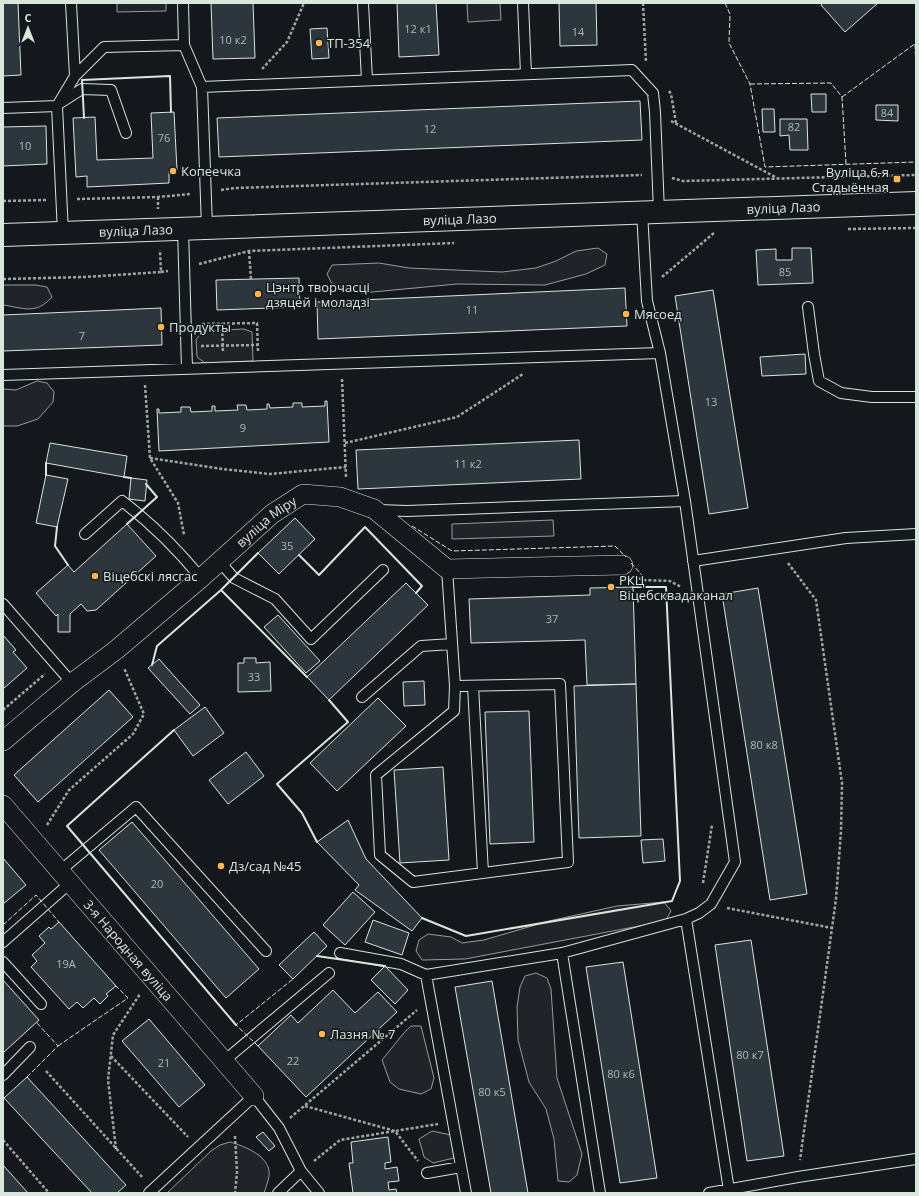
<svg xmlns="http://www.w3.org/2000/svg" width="919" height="1196" font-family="'Open Sans',sans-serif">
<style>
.green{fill:#202428;stroke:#939e99}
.building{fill:#2c363c;stroke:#d8e6dc}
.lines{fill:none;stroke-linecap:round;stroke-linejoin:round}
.lane-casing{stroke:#d8e6dc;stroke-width:12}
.street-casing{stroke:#d8e6dc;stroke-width:20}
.secondary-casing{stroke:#d8e6dc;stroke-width:24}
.path{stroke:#9da8a2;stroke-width:2.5;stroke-dasharray:3 2;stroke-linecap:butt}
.lane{stroke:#14181c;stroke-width:10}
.street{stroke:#14181c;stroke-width:19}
.secondary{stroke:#14181c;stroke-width:22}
.fence{stroke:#d8e6dc;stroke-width:1;stroke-dasharray:5 2;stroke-linecap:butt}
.wall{stroke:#d8e6dc;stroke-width:2}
.poi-dot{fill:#ffb74d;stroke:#14181c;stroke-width:1.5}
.labels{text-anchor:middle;stroke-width:3;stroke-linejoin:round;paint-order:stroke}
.number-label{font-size:11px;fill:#adbab4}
.poi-label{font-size:13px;fill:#d8e6dc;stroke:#14181c;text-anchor:start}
.street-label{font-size:13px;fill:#d8e6dc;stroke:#14181c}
</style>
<rect width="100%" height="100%" fill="#14181c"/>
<path class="green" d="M117,3H166V11L117,12Z
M467,3H500L501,20L468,22Z
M598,248L607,254L605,265L586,274L545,285L457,284L362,293L332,284L327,274L332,265L379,263L409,268L502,272L536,268L556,261L576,251Z
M3,285H36L47,287L52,297C36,315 24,308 3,305Z
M244,329L252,332L253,361L205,363L197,357L196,339L204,331Z
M37,381L47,383L54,392L53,402L38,419L17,426H3V389L16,390Z
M553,520L554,536L452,539V524Z
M664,902L671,911L666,920L655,923L465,959L422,960L416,951L419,940L428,934L451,937L462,943L484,940L549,921L617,906Z
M536,973L547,978L551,989L557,1078L582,1154L577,1175L569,1182L558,1181L554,1139L546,1109L529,1082L518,1040L517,1007L520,987L525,976Z
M411,1026H421L434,1078L431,1089L421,1094L399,1089L390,1082L382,1060L403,1034Z
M432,1131L451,1135L454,1158L433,1163L424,1157L419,1139Z
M230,1142C244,1146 267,1155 269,1171C270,1177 266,1187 264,1193H167L211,1151L220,1145Z"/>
<path class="building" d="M3,3H18L21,75L3,76Z
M211,3H253L255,58L213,59Z
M397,3H436L439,55L399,57Z
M559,3H596L597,45L560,46Z
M823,3H878L845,32L821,5Z
M327,28L329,58L312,59L310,29Z
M811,94H826V112H812Z
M640,101L642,140L219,157L217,118Z
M876,105H898V121L876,120Z
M762,109H774L775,132H763Z
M174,112L177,170L169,171V183L87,187V176L76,177L73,118L95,117L97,160L153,158L151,113Z
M780,119H807L808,150H790L789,135L780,136Z
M46,126L47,164L3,166V127Z
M792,248H811L813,283L758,285L756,250L776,249V260H792Z
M299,278L300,307L217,310L216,280Z
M625,288L627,326L318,339L317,302Z
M713,290L748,508L709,514L675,296Z
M161,308L162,345L3,351V315Z
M805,354L806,374L762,376L760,357Z
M325,401H327L329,442L159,451L157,409H159V413L181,412V407H190L191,412L212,411V406H215V411L238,410L237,405H246L247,410L267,409V404H269L270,408L293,407V403H302V407L325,406Z
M579,440L581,479L358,489L356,450Z
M50,443L127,456L124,477L46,463Z
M46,475L68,479L57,527L36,523Z
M131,478L147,480L145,501L129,499Z
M295,518L315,539L279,574L258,553Z
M127,524L156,556L96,610L87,611L81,604L70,614V632H58V614L56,616L36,593L68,565L74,572Z
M406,583L428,605L329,700L307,677Z
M633,587L636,684L587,685L585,640L471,643L469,599L590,595V588Z
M758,588L807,894L770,900L722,594Z
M278,615L320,661L306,673L264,627Z
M3,635L16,650L13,652L27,668L3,689Z
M244,658H256V663L270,662L271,691L238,692V663H244Z
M159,659L200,705L190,714L148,668Z
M424,681L425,705L404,706L403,682Z
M636,684L641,836L579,838L574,686Z
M109,690L133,717L38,802L14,775Z
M378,698L406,726L337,791L310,763Z
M205,707L224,733L193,756L174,730Z
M529,711L534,842L490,844L485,712Z
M246,752L264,776L228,804L209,780Z
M443,767L449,860L400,863L394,770Z
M348,820L366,859L422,918L412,931L355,890L359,885L317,842Z
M132,822L259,969L226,998L99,850Z
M663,839L665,861L643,863L641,840Z
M3,858L26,885L3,904Z
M353,892L375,912L345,945L323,925Z
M373,920L409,933L402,955L365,942Z
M59,922L116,986L106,994L108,996L100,1004L94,998L83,1008L77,1002L69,1009L31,967L37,961L32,955L45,943L39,936L49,927L51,929Z
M314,932L327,946L293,979L279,965Z
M751,940L784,1156L747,1161L715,945Z
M623,962L657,1178L620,1183L586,967Z
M385,966L408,990L395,1004L371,980Z
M3,980L39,1020L3,1053Z
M492,981L528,1193H491L455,987Z
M333,990L355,1013L378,992L397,1012L306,1097L258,1046L291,1015L298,1023Z
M149,1019L205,1085L179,1107L122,1041Z
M27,1077L126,1185L117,1193H92L4,1098Z
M263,1132L275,1146L269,1151L256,1137Z
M388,1137L391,1162L385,1163V1169L397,1167L399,1181L388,1182L389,1190L396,1189L397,1193H353L349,1163H353L351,1142Z
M3,1165L28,1193H3Z"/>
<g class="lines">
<g class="lane-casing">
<path id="lane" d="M183,3L184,45L202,87
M363,3L367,80
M523,3L526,74
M75,76L104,47L184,45
M60,103L82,89L111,90L126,133
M57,106L75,76L71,3
M3,108L57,106L63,233
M207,227L202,87L632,70L653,93L655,112L659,212
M183,229L187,369
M808,307L814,354L819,381L841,393L872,397H916
M3,375L660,353
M378,510L407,511L685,501
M85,534L122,501C151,523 178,550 201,578
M219,561L234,578L275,599L311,639L383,570
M693,561L846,538L916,534
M447,569L455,686L560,684L568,862L413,882L380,855L376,775L454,711L455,686
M3,604L72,683
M473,686L483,873
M362,697L421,646L452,644
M60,871L136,807L266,951
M686,919L729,1190
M3,942L70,883
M340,953L401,964L426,975L562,953L686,919L699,913L711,904L735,862L685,501L660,353L647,301L642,212
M562,953L600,1193
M3,962L41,1004
M426,975L466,1193
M224,1061L329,973
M3,1075L30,1047
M427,1173L461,1167
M149,1193L254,1096L279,1128L301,1171L319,1193
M278,1193L301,1171
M709,1193L798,1177L916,1159"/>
</g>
<g class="street-casing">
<g id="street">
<path id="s1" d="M3,741L72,683L116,650L201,578L272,514L303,494L340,497L374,509L447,569L623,565"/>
<path id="s2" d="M3,805L254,1096"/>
</g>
</g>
<g class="secondary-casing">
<g id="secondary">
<path id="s3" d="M3,235L916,203"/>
</g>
</g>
<path class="path" d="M643,3L646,62
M262,69L287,42L304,3
M669,91L671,94L676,123
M671,121L777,178
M672,178L683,181L916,175
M221,190L235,188L642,175
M158,197V209
M77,199L158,197L190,194
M3,201L46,200
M848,229L916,228
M249,251L251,279
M199,264L249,251L454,243
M161,272L168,271
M662,277L714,233
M3,279L85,277L161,272L160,250
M222,323L223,353
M202,324L257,323L258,352
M201,346L258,345
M342,379L346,477
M145,385L150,458L178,503L184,535
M345,443L457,417L523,374
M150,458L222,469L270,474L346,467
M788,563L816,600L842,783L841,831L836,899L800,1160
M639,578L642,580L670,581L681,587
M3,710L45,674
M47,825L69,790L133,734L144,714L124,668
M703,883L712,825
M727,908L832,928
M111,1056L188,1137
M46,1071L143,1178
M305,1106L395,1131L418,1161
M290,1118L417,1010
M235,1136L237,1172L235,1193
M3,1140L49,1193
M116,1149L108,1080L113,1035L140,994
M314,1161L340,1140L438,1124"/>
<use href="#lane" class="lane"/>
<use href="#street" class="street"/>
<use href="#secondary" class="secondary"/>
<path class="fence" d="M725,3L730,14L729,43L750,84L765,167L916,162
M915,44L916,69
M750,84L831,83L842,97L846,164
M842,97L916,43
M412,526L452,551L615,546L626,557
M631,563L642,575
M3,925L36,895L59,922
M58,1046L128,998L116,986
M258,1046L236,1025L293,979
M27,1077L58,1046L36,1022"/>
<path class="wall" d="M84,118L82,80L170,76L171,112
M46,475V463
M124,477L131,478
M127,524L157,497L146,484
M57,527L55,546L68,565
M299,555L319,575L365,527L422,586L416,593
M221,590L258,553
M152,665L157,646L221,590L307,677
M174,730L67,826L236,1025
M317,842L302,813L277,784L348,722L329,700
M422,918L466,936L672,901L680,881L666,587H633
M317,956L385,966"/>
</g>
<g class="poi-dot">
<circle cx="319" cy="43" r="4"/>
<circle cx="173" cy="171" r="4"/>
<rect x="893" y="175" width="8" height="8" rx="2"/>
<circle cx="258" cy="294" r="4"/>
<circle cx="626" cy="314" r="4"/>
<circle cx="161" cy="327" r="4"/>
<circle cx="95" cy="576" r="4"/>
<circle cx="611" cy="587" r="4"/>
<circle cx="221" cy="866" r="4"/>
<circle cx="322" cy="1034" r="4"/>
</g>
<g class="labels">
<g class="number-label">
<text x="418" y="33">12 к1</text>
<text x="578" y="36">14</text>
<text x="233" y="44">10 к2</text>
<text x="887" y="117">84</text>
<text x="794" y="131">82</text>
<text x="430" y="133">12</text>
<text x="164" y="142">76</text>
<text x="25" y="150">10</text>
<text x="785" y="276">85</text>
<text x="472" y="314">11</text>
<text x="82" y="340">7</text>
<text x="711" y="406">13</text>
<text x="243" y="432">9</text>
<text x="468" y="468">11 к2</text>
<text x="287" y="550">35</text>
<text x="552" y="623">37</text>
<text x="254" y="681">33</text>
<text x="764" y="749">80 к8</text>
<text x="157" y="888">20</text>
<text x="66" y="968">19А</text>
<text x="750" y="1059">80 к7</text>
<text x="293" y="1065">22</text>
<text x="164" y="1067">21</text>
<text x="621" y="1078">80 к6</text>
<text x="492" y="1096">80 к5</text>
</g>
<g class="poi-label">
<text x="327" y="48">ТП-354</text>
<text x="181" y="176">Копеечка</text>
<text x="889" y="177" text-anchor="end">Вуліца 6-я<tspan x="889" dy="15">Стадыённая</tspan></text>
<text x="266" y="292">Цэнтр творчасці<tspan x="266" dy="15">дзяцей і моладзі</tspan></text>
<text x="634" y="319">Мясоед</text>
<text x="169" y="332">Продукты</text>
<text x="103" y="581">Віцебскі лясгас</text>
<text x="619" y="585">РКЦ<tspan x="619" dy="15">Віцебсквадаканал</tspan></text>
<text x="229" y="871">Дз/сад №45</text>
<text x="330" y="1039">Лазня № 7</text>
</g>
<g class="street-label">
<text dy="5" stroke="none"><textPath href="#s3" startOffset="781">вуліца Лазо</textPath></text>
<text dy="5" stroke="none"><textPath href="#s3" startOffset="457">вуліца Лазо</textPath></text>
<text dy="5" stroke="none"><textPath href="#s3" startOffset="133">вуліца Лазо</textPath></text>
<text dy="5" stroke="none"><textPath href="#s1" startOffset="343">вуліца Міру</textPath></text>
<text dy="5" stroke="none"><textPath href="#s2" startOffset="192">3-я Народная вуліца</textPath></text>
</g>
</g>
<rect width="919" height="1196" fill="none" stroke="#d8e6dc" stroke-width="8"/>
<g transform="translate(28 28)" stroke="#14181c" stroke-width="3" paint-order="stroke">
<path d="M0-3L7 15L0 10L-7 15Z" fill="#d8e6dc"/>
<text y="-6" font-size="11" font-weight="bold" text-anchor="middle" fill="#d8e6dc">С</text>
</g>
</svg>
